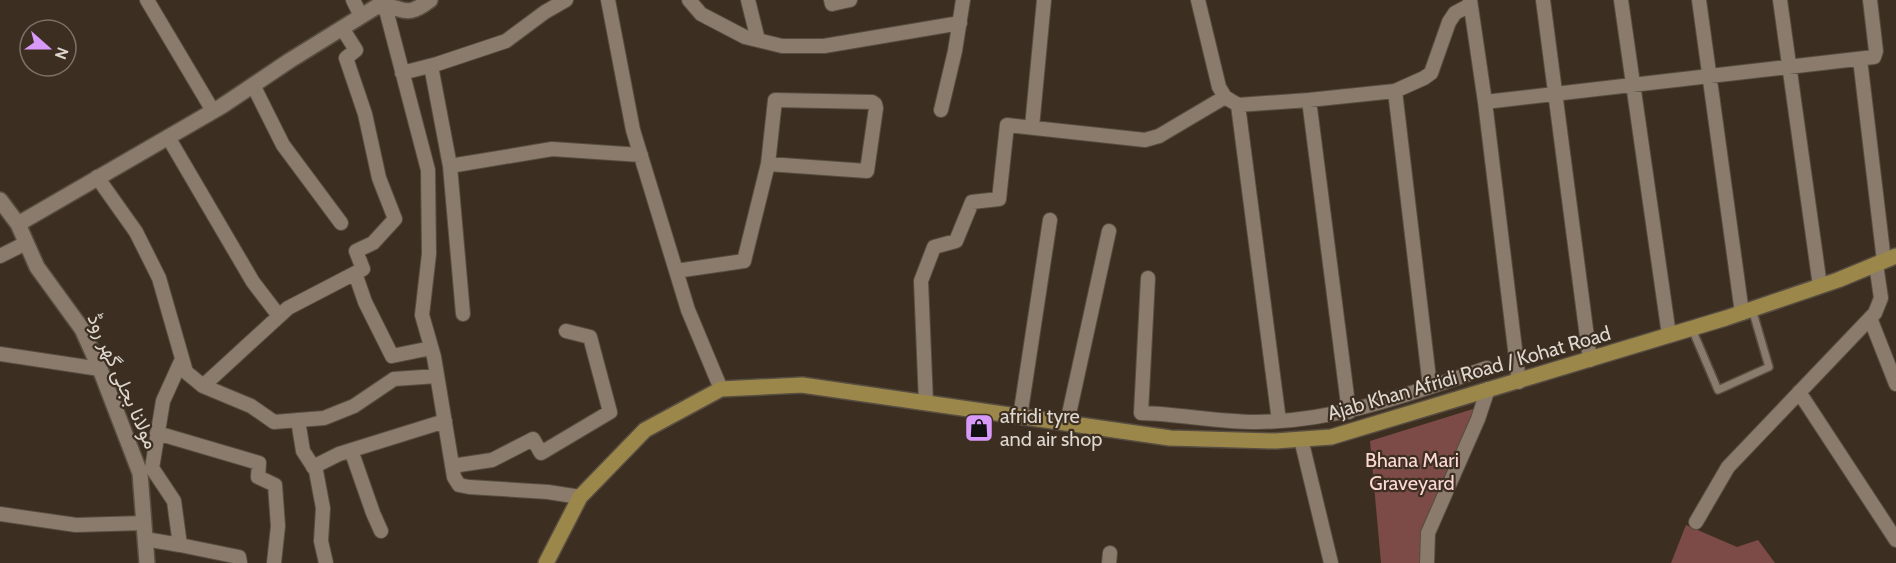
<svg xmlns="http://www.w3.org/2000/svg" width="1896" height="563" font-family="Cabin,Vazirmatn,sans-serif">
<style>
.green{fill:#7c4b48}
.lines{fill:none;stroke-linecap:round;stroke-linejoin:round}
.service-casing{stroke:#574d41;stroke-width:10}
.minor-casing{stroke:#574d41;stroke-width:16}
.tertiary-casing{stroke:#574d41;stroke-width:18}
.primary-casing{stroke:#574d41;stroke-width:18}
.service{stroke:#8a7b6c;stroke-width:7}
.minor{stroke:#8a7b6c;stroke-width:14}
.tertiary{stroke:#8a7b6c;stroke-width:15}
.primary{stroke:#9c874a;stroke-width:15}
.labels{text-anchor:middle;stroke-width:4.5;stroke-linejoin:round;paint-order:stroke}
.street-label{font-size:20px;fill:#ded7ce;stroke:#3c2f22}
.poi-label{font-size:20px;fill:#ded7ce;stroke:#3c2f22;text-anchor:start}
.park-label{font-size:20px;fill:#fed8d5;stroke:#3c2f22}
</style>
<rect width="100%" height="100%" fill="#3c2f22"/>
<path class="green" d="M1489,404L1428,533L1427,563H1381L1370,441Z
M1686,525L1737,547L1758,540L1775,563H1671Z"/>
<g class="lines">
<g class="service-casing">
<path id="service" d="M1692,329L1718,390L1769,367L1752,309"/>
</g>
<g class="minor-casing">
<path id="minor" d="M147,0L213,111
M353,0L361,16
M608,0L633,130L688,310L721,389
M689,0L701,14L745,37L782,46H824L960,23
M748,0L758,40
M831,0L832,4L850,0
M1198,0L1219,87L1225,97L1238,105L1309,100L1395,91L1424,78L1431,73L1449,22L1455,13L1470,5
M1470,0L1485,102L1519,382
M1543,0L1590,360
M1621,0L1669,335
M1699,0L1742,313
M1780,0L1820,286
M385,6L428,170L429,254L422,315L434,357L454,477L459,485L469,487L548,492L580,497
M1860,59L1884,261
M431,66L450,166
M402,73L437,64L506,41L545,12L566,0
M253,85L283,145L341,223
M1395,91L1430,387
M1309,100L1349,412
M1485,102L1874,57L1876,51L1870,0
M1238,105L1279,421
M941,110L955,51L963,0
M1032,127L1044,0
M168,137L253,282L279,316
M97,177L136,232L159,278L186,372L203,386L288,308L363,269L356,251L373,243L395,219L379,178L365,114L346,58L356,50L342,28
M0,256L26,243
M676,271L744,261L768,164L867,171L876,108L875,104L872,102L775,100L768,164
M355,273L365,302L392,356L431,348
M1148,278L1141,413C1180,414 1217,422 1256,422C1336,422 1412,393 1487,368
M463,314L450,166L552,149L641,155
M1870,318L1896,384
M0,354L100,369
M203,386L251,406L274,422L324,418L354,406L394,379L437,376
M1799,392L1896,540
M926,403L921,281L934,247L956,241L972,202L999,199L1007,125L1145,140L1159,136L1225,97
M1020,417L1050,220
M298,420L303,451L316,471L323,508L321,541L326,563
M1067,423L1109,231
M157,433L259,463L258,477L275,485L278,526L274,563
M1301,439L1331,563
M351,450L373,513L381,531
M452,466L492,460L533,439L541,453L610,412L590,337L566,331
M313,467L339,454L445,421
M0,514L76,525L144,523
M1696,522L1728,467L1875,313L1881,298L1876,264
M145,539L180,545L174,501L152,468L163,401L182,359
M180,545L239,557L240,563
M1109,563L1110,553
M1427,563L1428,533L1478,419L1488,389"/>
</g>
<g class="tertiary-casing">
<path id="tertiary" d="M0,200L18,224L37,267L82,329L100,369L140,473L147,563
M18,224L222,106L289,61L376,7C405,3 401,22 430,0"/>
</g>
<g class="primary-casing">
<path id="primary" d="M546,563L580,497L645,430L721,389L802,385L1170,438L1275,441L1331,437L1726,318L1838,280L1896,256"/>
</g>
<use href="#service" class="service"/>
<use href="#minor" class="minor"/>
<use href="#tertiary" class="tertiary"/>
<use href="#primary" class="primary"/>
</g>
<defs>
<g id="shop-square" transform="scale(1.5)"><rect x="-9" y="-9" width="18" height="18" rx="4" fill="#d89af8" stroke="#3c2f22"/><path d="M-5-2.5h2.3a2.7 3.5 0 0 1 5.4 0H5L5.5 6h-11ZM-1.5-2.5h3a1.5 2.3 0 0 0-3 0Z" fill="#111"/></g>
</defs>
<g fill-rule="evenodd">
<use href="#shop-square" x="979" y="428"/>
</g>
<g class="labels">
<g class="street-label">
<text transform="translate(1469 373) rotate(-16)" y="7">Ajab Khan Afridi Road / Kohat Road</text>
<text transform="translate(123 381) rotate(66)" y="7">مولانا بجلی گھر روڈ</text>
</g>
<g class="poi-label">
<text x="1000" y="423">afridi tyre<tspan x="1000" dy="23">and air shop</tspan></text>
</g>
<g class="park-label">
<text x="1412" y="467">Bhana Mari<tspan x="1412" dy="23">Graveyard</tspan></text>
</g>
</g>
<g transform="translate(48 48) rotate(111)"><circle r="28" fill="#3c2f22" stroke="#7d7267" stroke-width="1.5"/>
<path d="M0-4.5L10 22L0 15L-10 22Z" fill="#d89af8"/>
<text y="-9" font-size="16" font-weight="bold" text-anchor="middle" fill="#ded7ce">N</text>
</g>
</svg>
